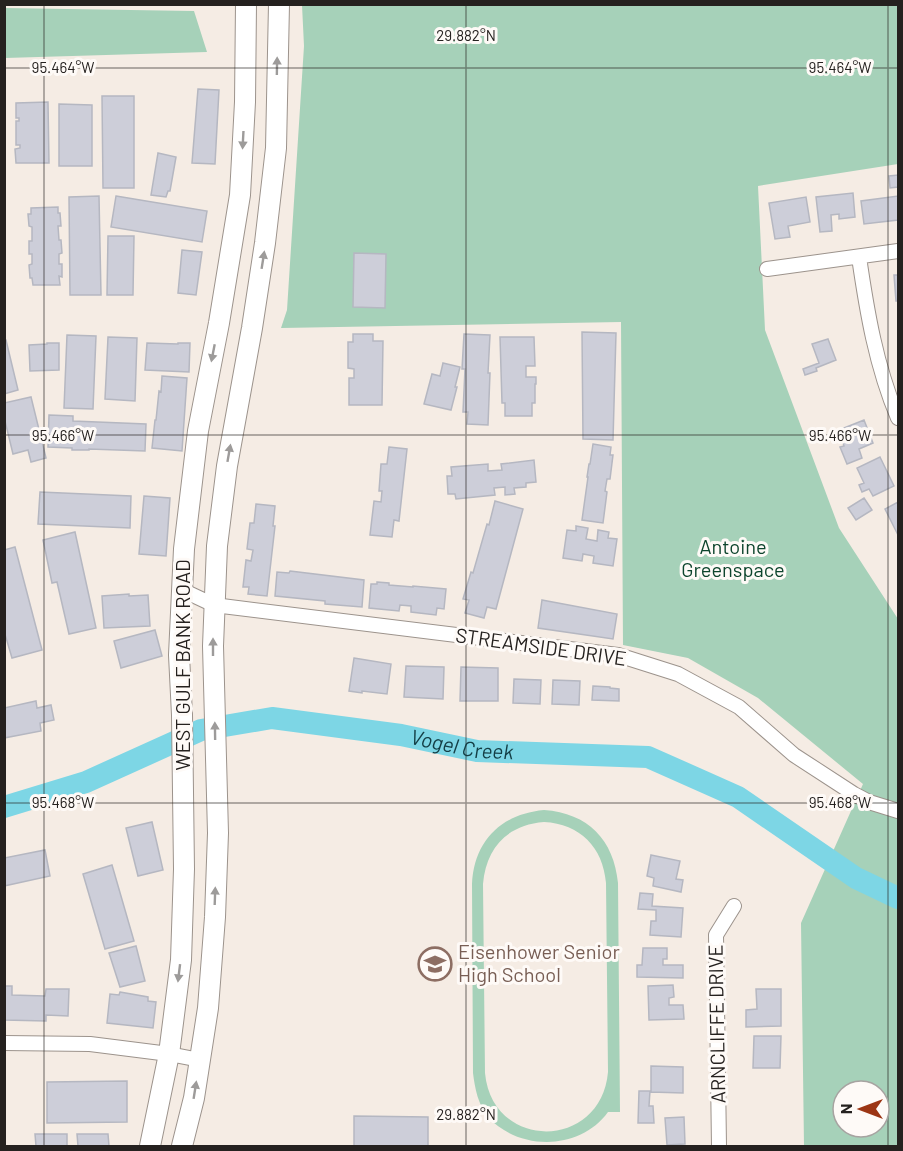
<svg xmlns="http://www.w3.org/2000/svg" width="903" height="1151" font-family="Barlow,sans-serif">
<style>
.green{fill:#a6d1b9;fill-rule:evenodd}
.lines{fill:none;stroke-linecap:round;stroke-linejoin:round}
.river{stroke:#7dd6e5;stroke-width:22}
.building{fill:#cdced9;stroke:#b5b7c1;stroke-width:1.5}
.minor-casing{stroke:#9c938c;stroke-width:16}
.secondary-casing{stroke:#9c938c;stroke-width:22}
.minor{stroke:#fff;stroke-width:14}
.secondary{stroke:#fff;stroke-width:20}
.oneway{fill:#9d9b9a}
.ticks{fill:none;stroke:#25211f;stroke-width:1.5;stroke-opacity:0.45}
.labels{text-anchor:middle;stroke-width:6;stroke-linejoin:round;paint-order:stroke}
.park-label{font-size:20px;fill:#0d452d;stroke:#fefaf7}
.street-label{font-size:20px;fill:#25211f;stroke:#fefaf7}
.education-label{font-size:20px;fill:#785e54;stroke:#fefaf7;text-anchor:start}
.water-label{font-size:21px;font-style:italic;fill:#143e45;stroke:#fefaf7}
.ticks-label{font-size:15px;text-anchor:middle;fill:#25211f;stroke:#fefaf7;stroke-width:6;stroke-linejoin:round;paint-order:stroke}
</style>
<rect width="100%" height="100%" fill="#f5ece4"/>
<path class="green" d="M302,5H898V164L758,186L765,330L839,528L898,619V1146H804L801,923L863,784L758,698L688,658L623,645L621,322L281,328L287,310L304,46ZM843,1091H879V1127H843Z
M4,8L194,11L207,52L5,58Z
M544,810C588,813 614,840 618,883L620,1112H608C580,1151 519,1151 488,1117C478,1104 475,1089 473,1073L472,884C474,841 501,814 544,810ZM544,822C580,824 603,847 606,883L608,1072C601,1151 492,1151 485,1073L483,884C486,848 507,825 544,822Z"/>
<g class="lines">
<path class="river" id="s1" d="M4,807L86,782L201,730L272,718L401,735L477,751L648,757L738,797L856,878L898,898"/>
</g>
<path class="building" d="M198,89L219,90L215,164L192,163Z
M102,96H134V188H103Z
M48,102L49,163H16L15,149L20,148V145H16V121H19V118H16V103Z
M59,104L92,105V166H59Z
M158,153L176,157L170,191H168L166,197L151,195Z
M898,175V187L890,188L889,176Z
M853,193L855,217L839,219V214L831,215L832,231L820,232L816,197Z
M99,196L101,295H70L69,197Z
M116,196L207,211L202,242L111,227Z
M898,196V220L864,224L861,201Z
M806,197L810,222L788,226L790,237L775,239L769,203Z
M58,207V213H60L61,226H58L59,240H61L62,253L59,254V264H62V277L59,276L60,285H33L32,278H30L29,265L32,264V254H29V241H32V227L29,226L28,214H31V208Z
M108,236H134L133,295H107Z
M182,250L202,252L196,295L178,293Z
M354,253L386,254L385,308L353,307Z
M894,275H898V301H896Z
M582,332L616,333L613,440L583,439Z
M353,334H373V341H383L382,405H349V378H354V369L348,368V342H353Z
M464,334L490,335L488,373H490L488,425L467,424L468,412H463L465,369H462Z
M67,335L96,336L93,409L64,408Z
M108,337L137,338L135,401L105,399Z
M500,337H534L535,366H526V377H536V384H535V403H532V416H505V403H502Z
M828,339L836,360L816,368L817,371L805,375L803,369L819,363L812,344Z
M4,340H6L18,390L4,394Z
M47,343H59V370L30,371L29,345L47,344Z
M147,343L178,344V343H190L189,372L145,370Z
M443,363L460,367L455,387H457L451,410L424,404L432,374L440,376Z
M162,376L187,378L182,451L152,448L155,420H156L159,391L161,392Z
M31,397L46,458L31,462L28,450L13,454L4,417V403Z
M49,415L73,416V421L146,424L145,451L89,449V450H72V448L48,447Z
M864,420L873,443L859,449L862,458L847,464L840,447L844,446L842,439L847,437L844,428Z
M593,444L611,447L610,455H613L610,479H607L605,491L607,492L603,523L582,520L588,477H587L589,464H590Z
M389,447L407,449L399,521L394,520L392,537L370,535L374,501L381,502L382,491H379L381,464H387Z
M880,457L894,486L873,496L869,489L862,492L859,485L864,483L857,468Z
M534,460L536,482L526,483V487L514,488L515,494L505,495V487L494,488L495,495L456,499L455,494H448L447,476H452L451,467L488,464V471L502,470L501,464Z
M40,492L131,496L130,528L38,524Z
M144,496L170,498L166,556L139,554Z
M864,498L872,510L856,520L848,508Z
M495,501L523,509L496,609L487,607L484,618L465,613L469,600L463,599L471,572L473,573L487,524L489,525Z
M898,502V535L885,509Z
M256,504L275,506L273,526H275L267,596L248,594L249,587H243L246,560L251,561L253,550L247,549L250,523H254Z
M576,526L588,528L586,539L597,541L598,530L609,532L608,538L617,539L613,566L593,563L594,556L583,554L582,561L563,558L567,530L576,531Z
M75,532L96,628L69,634L57,582L52,583L43,540Z
M15,547L42,650L12,658L4,631V550Z
M290,571L364,580L362,607L325,604V601L275,596L277,572L289,573Z
M377,582L389,583V585L413,587V586L446,589L444,609L437,608L436,615L411,612V606L400,605L399,611L369,608L371,584H377Z
M129,594V596L148,595L150,626L104,628L102,596Z
M542,600L617,614L613,639L538,628Z
M155,630L162,656L121,668L114,641Z
M354,658L391,664L387,694L362,691V693L349,691Z
M406,666L444,667L443,699L404,697Z
M461,667L498,668V701H460Z
M514,679L541,680L540,704L513,703Z
M553,680L580,681L579,705L552,704Z
M593,686L610,687V688L619,689V701L592,700Z
M36,701L37,708L51,705L54,720L40,723L41,731L4,738V708Z
M152,822L163,870L138,876L126,828Z
M45,850L50,876L4,886V858Z
M651,855L680,861L676,879L683,880L681,892L653,886L654,878L647,876Z
M112,865L134,941L105,949L83,874Z
M640,893L653,894L652,906L683,908L681,937L650,935L651,921H656V910L638,909Z
M136,946L145,981L120,987L109,953Z
M643,948H667V959H663V965H683V978L637,977V965H642Z
M673,985L674,997L669,998V1005H683L684,1019L649,1020L648,986Z
M4,986H12V995L45,996L46,989H69L68,1016L46,1015V1021L4,1020Z
M756,989H781V1026L746,1027V1010L757,1009Z
M120,992L148,997V1001L156,1002L153,1028L107,1023L110,994L119,995Z
M754,1036H781L780,1068H753Z
M651,1066L683,1067V1093L651,1092Z
M127,1081V1122L47,1123V1082Z
M639,1091H650L649,1106H653L654,1123H638Z
M354,1116L428,1117V1146H354Z
M684,1117L685,1144L667,1145L665,1118Z
M35,1134H67V1146H36Z
M77,1134H108L109,1146H78Z"/>
<g class="lines">
<g class="minor-casing">
<path id="minor" d="M859,257C867,312 876,366 898,418
M767,269L898,251
M182,590L214,605L618,655L678,674L739,707L794,755L854,794L869,802L898,811
M4,1043L90,1044L169,1054L200,1060
M719,1146L716,935L734,906"/>
</g>
<g class="secondary-casing">
<path id="secondary" d="M150,1146L169,1054L181,960L184,869L182,715L179,655L184,549L198,431L219,323L240,195L245,102L246,4
M182,1146L194,1098L208,1008L215,917L218,833L213,646L217,546L227,466L252,328L265,243L276,148L279,4"/>
</g>
<use href="#minor" class="minor"/>
<use href="#secondary" class="secondary"/>
</g>
<defs><path id="oneway-solid" d="M-6-.8H1V-3.2L6.5 0L1 3.2V.8H-6Z" transform="scale(1.5)"/></defs>
<g class="oneway">
<use href="#oneway-solid" transform="translate(277 66) rotate(-89)"/>
<use href="#oneway-solid" transform="translate(243 140) rotate(93)"/>
<use href="#oneway-solid" transform="translate(263 260) rotate(-81)"/>
<use href="#oneway-solid" transform="translate(213 353) rotate(101)"/>
<use href="#oneway-solid" transform="translate(229 453) rotate(-80)"/>
<use href="#oneway-solid" transform="translate(213 647) rotate(-90)"/>
<use href="#oneway-solid" transform="translate(215 731) rotate(-91)"/>
<use href="#oneway-solid" transform="translate(215 896) rotate(-88)"/>
<use href="#oneway-solid" transform="translate(179 973) rotate(97)"/>
<use href="#oneway-solid" transform="translate(195 1090) rotate(-81)"/>
</g>
<path class="ticks" d="M44,4V1146M466,4V1146M888,4V1146M4,68H898M4,435H898M4,803H898"/>
<defs>
<g id="school-ring" transform="scale(1.725)"><circle r="9.5" fill="#fefaf7" stroke="#8d6e63" stroke-width="1.5"/><path d="M0-5L7-2L0 1L-7-2ZM-4 1L0 2.5L4 1V4Q0 6-4 4Z" fill="#8d6e63"/></g>
</defs>
<g fill-rule="evenodd">
<use href="#school-ring" x="435" y="964"/>
</g>
<g class="labels">
<g class="park-label">
<text x="733" y="554">Antoine<tspan x="733" dy="23">Greenspace</tspan></text>
</g>
<g class="street-label">
<text transform="translate(541 647) rotate(8)" y="7">STREAMSIDE DRIVE</text>
<text transform="translate(183 665) rotate(-90)" y="7">WEST GULF BANK ROAD</text>
<text transform="translate(717 1024) rotate(-91)" y="7">ARNCLIFFE DRIVE</text>
</g>
<g class="education-label">
<text x="458" y="959">Eisenhower Senior<tspan x="458" dy="23">High School</tspan></text>
</g>
<g class="water-label">
<text dy="7" stroke="none"><textPath href="#s1" startOffset="476">Vogel Creek</textPath></text>
</g>
</g>
<g class="ticks-label">
<text x="466" y="41">29.882°N</text>
<text x="840" y="73">95.464°W</text>
<text x="63" y="73">95.464°W</text>
<text x="840" y="441">95.466°W</text>
<text x="63" y="441">95.466°W</text>
<text x="840" y="808">95.468°W</text>
<text x="63" y="808">95.468°W</text>
<text x="466" y="1120">29.882°N</text>
</g>
<rect width="903" height="1151" fill="none" stroke="#25211f" stroke-width="12"/>
<g transform="translate(861 1109) rotate(270)"><circle r="28" fill="#fefaf7" stroke="#a7a3a1" stroke-width="1.5"/>
<path d="M0-4.5L10 22L0 15L-10 22Z" fill="#9c3514"/>
<text y="-9" font-size="16" font-weight="bold" text-anchor="middle" fill="#25211f">N</text>
</g>
</svg>
